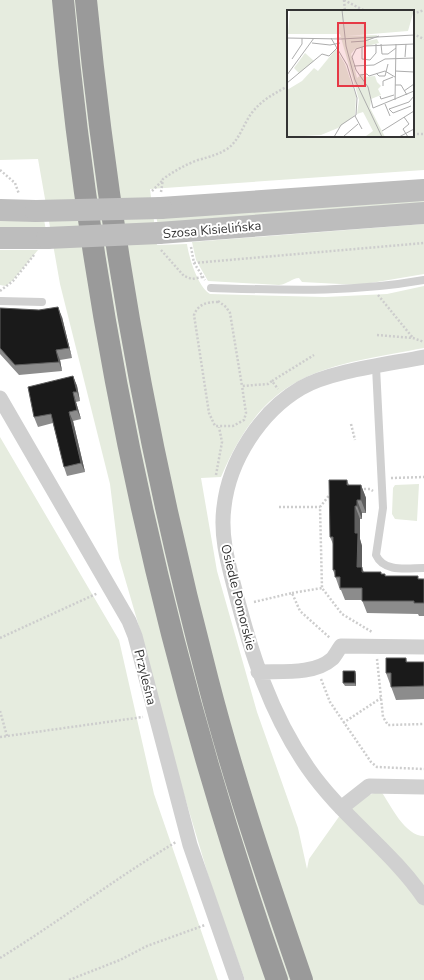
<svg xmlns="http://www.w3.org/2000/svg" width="424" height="980" font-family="'Nunito Sans',sans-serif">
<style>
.green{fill:#e6ecdf;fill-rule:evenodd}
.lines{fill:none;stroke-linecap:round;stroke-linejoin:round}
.path{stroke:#cdcdcd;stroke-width:2.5;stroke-dasharray:2 2;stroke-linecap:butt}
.lane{stroke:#d0d0d0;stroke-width:8}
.street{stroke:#d0d0d0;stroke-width:15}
.secondary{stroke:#bdbdbd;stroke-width:22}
.highway{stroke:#9a9a9a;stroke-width:22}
.secondary-bridge{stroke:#bdbdbd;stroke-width:22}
.wall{fill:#8c8c8c}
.shaded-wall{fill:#5f5f5f}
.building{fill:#1a1a1a;stroke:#5f5f5f}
.labels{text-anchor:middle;stroke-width:4;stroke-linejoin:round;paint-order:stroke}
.street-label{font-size:13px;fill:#333;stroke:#fff}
.inset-road{fill:none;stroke:#adadad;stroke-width:1}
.view{fill:#e63946;fill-opacity:0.15;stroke:#e63946;stroke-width:2}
.inset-edge{fill:none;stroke:#333;stroke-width:2}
</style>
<rect width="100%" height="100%" fill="#fff"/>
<path class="green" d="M0,0H424V170L150,189L157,245L187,244C189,258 198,287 210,294L325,297L387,294L424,286V348C321,367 266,371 221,477L201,478L217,571L257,712L298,828L307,869L309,859L343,811L366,796L381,791C391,806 405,836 424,836V980H245L215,898L163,724L142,637L119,558L110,484L60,284L38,159L0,160ZM288,11H413V136H288Z
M424,196V206L158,225L156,216Z
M0,217L44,219L46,231H0Z
M424,224V274L359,285L302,282L299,278C292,278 288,284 279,285L208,281L196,260L192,242Z
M0,250H38L13,280L6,286L0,285Z
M0,437L119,640L154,794L218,980H0Z
M419,484L417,521L395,519L392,514L393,488L395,485Z"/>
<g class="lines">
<path class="path" d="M344,0L365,11
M344,0L345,11
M413,14L424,10
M413,34L424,39
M413,134H424
M0,170L15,183L19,194
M152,191L163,180
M161,192L163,179C174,171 185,165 198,160C209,157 217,155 227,149C239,141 243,125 251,114C261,100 274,94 288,86
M191,247L194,263L205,280
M161,250L184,276L192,279L202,277
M194,263L424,243
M0,291L13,281L34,255
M378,295L413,338
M218,301L226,307L230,313L242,386L268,384L272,381L278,389
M218,302C207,302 198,304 194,315L209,413L215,426H233L244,420L246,413L242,386
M377,335L413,338L424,342
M272,381L314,355
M351,424L355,440
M216,475L222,442L219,427
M391,478L424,477
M360,489H370L373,491
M331,493L320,507L322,588L342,614L372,632
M279,507H320
M292,593L322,588
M254,602L292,593L300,611L330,638
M0,638L98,593
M377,659L383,717L388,725L424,724
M321,679L330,702L371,762L377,767L424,769
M0,711L7,736
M343,723L381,698
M0,737L143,717
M0,958C60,921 116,878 176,842
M69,980L120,960L147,946L205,925"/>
<path class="lane" d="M211,288C285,290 351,293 424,280
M0,301L42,302
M376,367L383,508L376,555C384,573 408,568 424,568"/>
<path class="street" d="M424,357C389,364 330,371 301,388C260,412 229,461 224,507C220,535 228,563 235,590C251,653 270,713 308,768C341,816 391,850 424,898
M0,398L129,621L135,636L190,845L237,980
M258,672C281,671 314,675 332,659C335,656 338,650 341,646L424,647
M341,808L369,786L424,787"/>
<path class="secondary" d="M161,208L424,190
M0,210L36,211
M159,233L424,213
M0,238H47"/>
<path class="highway" d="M63,0C93,334 166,664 277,980
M86,0C108,230 149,457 208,681C234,782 268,881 302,980"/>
<path class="secondary-bridge" d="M36,211L161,208
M47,238L159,233"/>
</g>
<path class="wall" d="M0,308L62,317L72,358L60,360L62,371L19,375L0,354Z
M73,376L77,386L80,401L76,402L81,419L73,421L85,472L67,476L64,467L53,423L38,427L34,417Z
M347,480L349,485H361L366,498V513H362V519H360V539L362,546V568L364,572L381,574L385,576L424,579V616H419L418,614L367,613L362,600H345L341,590H340L333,570V544L330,537Z
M406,658L407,662H424V699L396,700L386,673Z
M355,671L356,675V686H345L343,683Z"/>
<path class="shaded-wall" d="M58,307L62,317L72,358L69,348Z
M56,350L60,360L62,371L59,362Z
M73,376L77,386L80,401L77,392Z
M73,392L76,402L81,419L77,410Z
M69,412L73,421L85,472L81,463Z
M361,485L366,498V513L361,500Z
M357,500L362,513V519L357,506Z
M355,506L360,519V539L362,546V568L366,580L357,567L355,533Z
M355,671L356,675V686L355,683Z"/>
<path class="building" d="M58,307L69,348L56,350L59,362L15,365L0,348V308L39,310Z
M73,376L77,392H73L77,410L69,412L81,463L64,467L51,414L34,417L28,387Z
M329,480H347V485H361V500H357V506H355V533H358L357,567H362V572H381V574H385V576H418V579H424V603H414V601H362V588H340V577H335V570H333V537H330Z
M386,658H406V662H424V686L391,687V673H386Z
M343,671H355V683H343Z"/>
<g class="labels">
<g class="street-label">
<text transform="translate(212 229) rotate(-5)" y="5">Szosa Kisielińska</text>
<text transform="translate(239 597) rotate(76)" y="5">Osiedle Pomorskie</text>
<text transform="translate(146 677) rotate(76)" y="5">Przyleśna</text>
</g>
</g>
<g transform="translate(287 10)">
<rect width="127" height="127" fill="#fff"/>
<path d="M3,0H127L121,21L60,26L91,25L81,31L90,29L92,33L68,39L64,44L70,68L75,64L77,67L88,66L90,72L94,76L91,79L94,85L84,89L83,98L98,127L79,126L86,121L76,102L70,104L72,90L54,28H46L54,27L53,24H1ZM49,39L58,54L69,86L68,105L51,118L34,125L0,127V80L15,71L27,58L31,61ZM18,43L27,51L12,63L7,58Z" fill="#e6ecdf"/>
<path class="inset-road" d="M55,0L59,36L68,70L95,127M127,1V17M0,28L54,29L127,25M44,28L60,55L70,88L69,105M64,32L78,31L92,26M25,33L43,35L53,33M94,34L95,44H101L109,38M127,34L78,36L69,39L65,47L69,60L81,77L86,98L127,81M75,37V49L83,50L89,43V34M118,47L119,34M5,49L15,34V28M67,56L87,55L98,49L127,48M108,61L127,62M89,63L92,66H98L101,54M0,65L27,28M73,65L80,64L82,66L98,61L108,67M0,73L35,44L42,46L50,38M108,75H114L120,85M96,76V71L106,67M117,81L127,74M93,86L94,89L107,85M108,90L109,34M98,94L103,106M124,96L106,103L102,99L122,92L127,86M68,106L75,119M117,107L122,114L116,119L121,127M95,121L127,101M57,126L71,114M47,127L54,115L69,105M112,127L127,119"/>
<path class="view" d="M51,13H78V76H51Z"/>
<rect width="127" height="127" class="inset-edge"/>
</g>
</svg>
